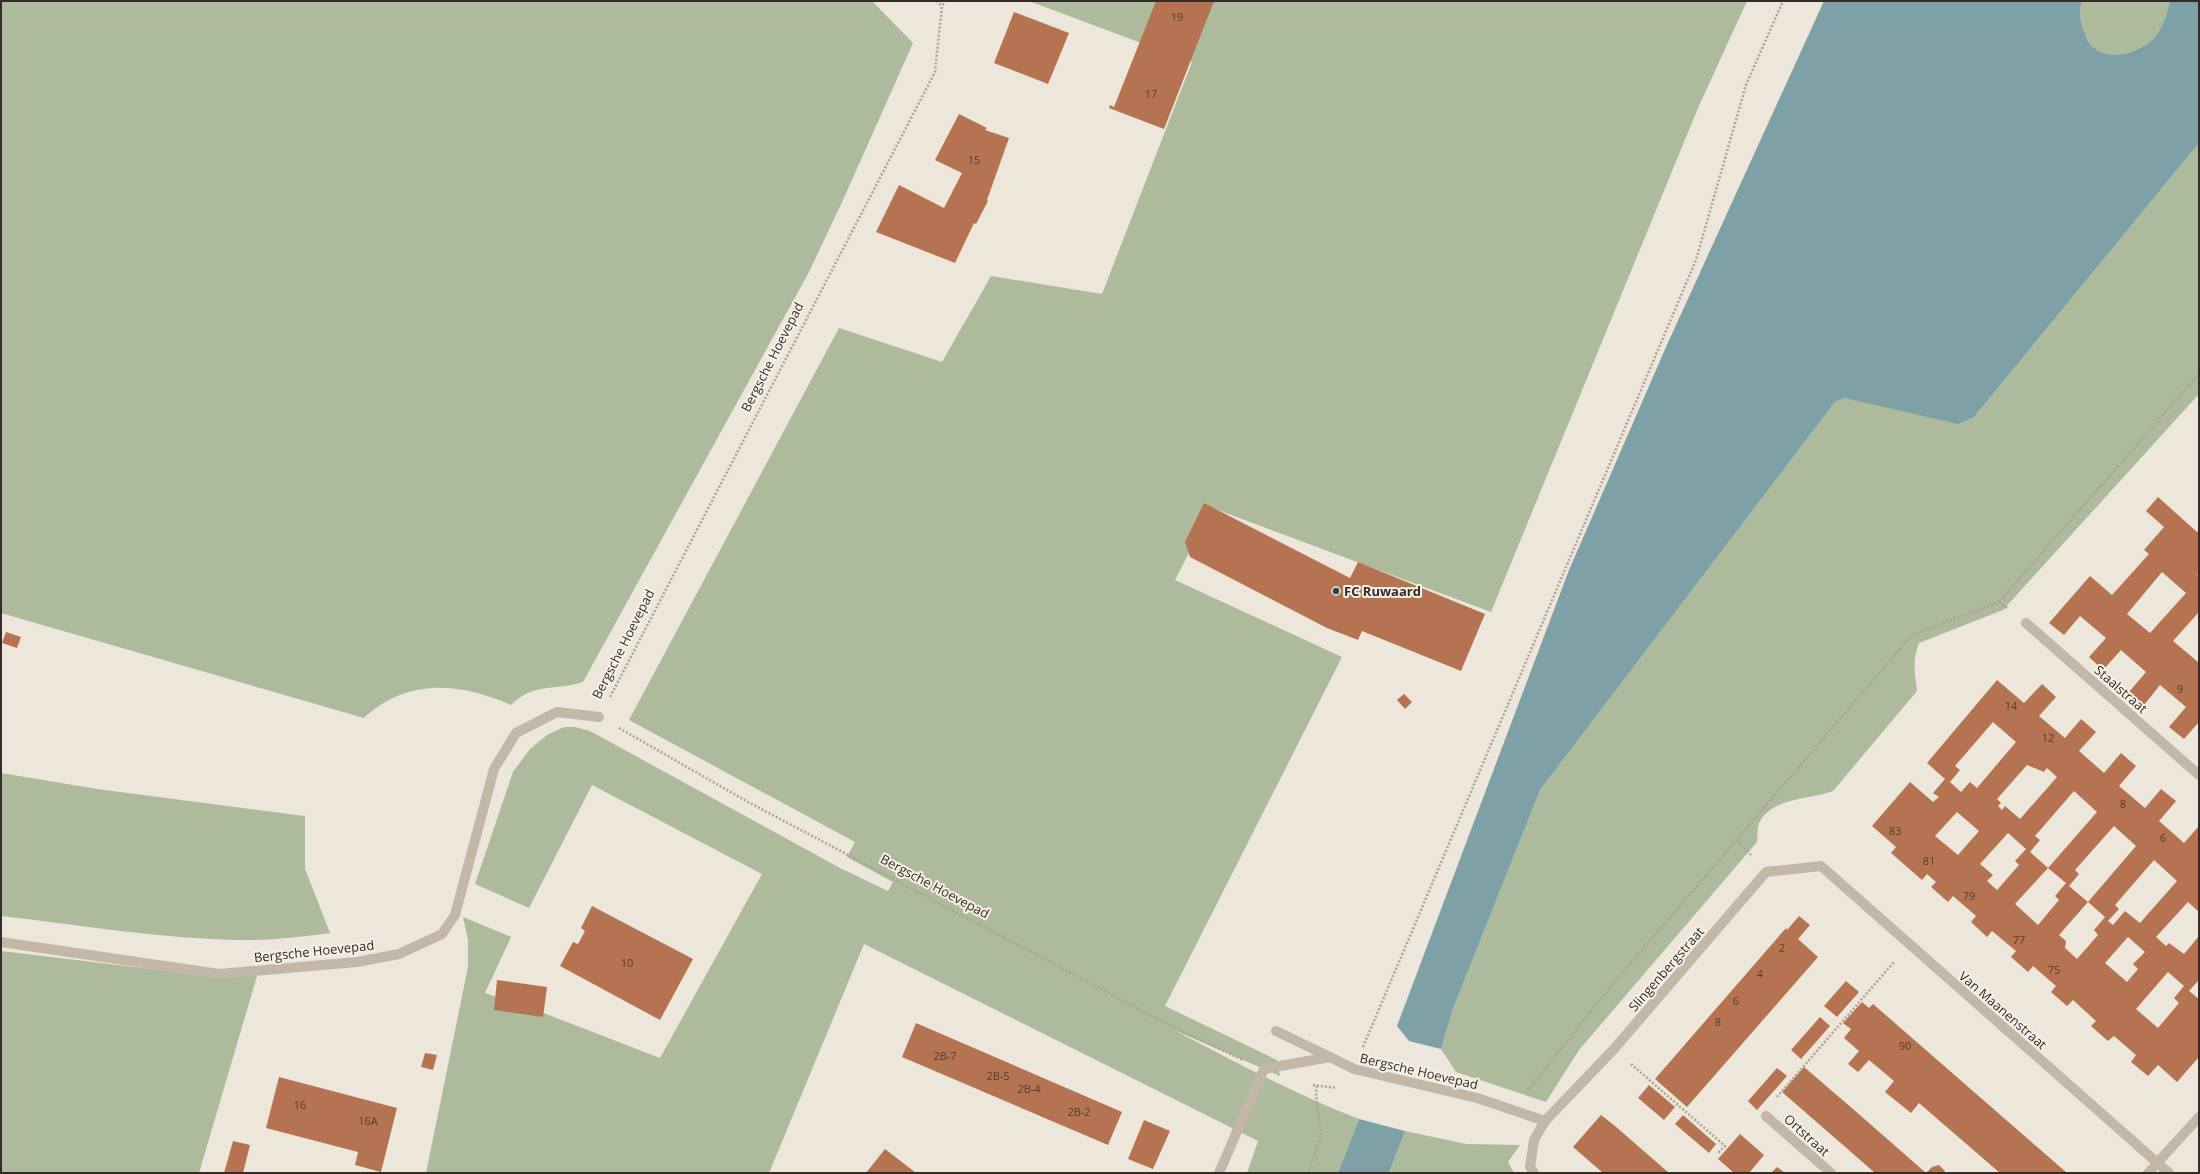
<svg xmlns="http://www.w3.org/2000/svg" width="2200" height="1174" font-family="'Open Sans',sans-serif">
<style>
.green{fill:#adba9c}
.water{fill:#7da1a6}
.building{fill:#b57351;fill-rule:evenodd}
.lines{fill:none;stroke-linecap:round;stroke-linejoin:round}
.path{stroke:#afa293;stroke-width:2.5;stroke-dasharray:2 2;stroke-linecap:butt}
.minor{stroke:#c4b7a8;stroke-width:10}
.poi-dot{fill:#22464d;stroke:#f6f0e6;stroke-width:1.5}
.labels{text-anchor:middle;stroke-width:4;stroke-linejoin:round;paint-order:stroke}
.number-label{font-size:11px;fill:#533d32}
.street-label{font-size:13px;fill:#322b27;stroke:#f6f0e6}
.poi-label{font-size:13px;font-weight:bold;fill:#322b27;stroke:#f6f0e6;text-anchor:start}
</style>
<rect width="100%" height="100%" fill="#ede6da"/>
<path class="green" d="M1,1H872L913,43L843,200L809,272L583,682C555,691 534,682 511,705C459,682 407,678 364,718L1,613Z
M1029,1H1747L1698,108L1491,612L1210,507L1196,539L1175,580L1342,657L1165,1006L1277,1060L1280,1076L1174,1030C1235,1062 1295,1094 1359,1119L1338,1173H1247L1258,1141L864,944L769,1173H426L468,967V940L463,917L511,937L485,993L541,1012L660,1058L762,874L592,785L529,908L475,884L513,772L530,749L547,735L564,727H575L590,731L840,868L888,891L893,882L847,857L855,842L629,720L839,328L942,362L991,276L1102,294L1192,62Z
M2082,1H2170C2167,15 2162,30 2152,40C2136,54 2107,62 2091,45C2087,41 2086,36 2084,31C2080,23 2079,10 2082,1Z
M2199,143V394L2003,610L1919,643C1912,660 1915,674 1917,691L1833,791C1809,800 1772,797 1759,823C1757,828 1758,836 1757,842L1579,1050L1546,1102L1456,1072L1441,1049L1453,1009L1540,790L1835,402L1845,398L1974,417Z
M1,773L97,789L305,816V869L330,933C299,937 267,941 236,940C158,938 79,925 1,916Z
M1,951L185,973L257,976L199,1173H1Z
M1405,1131L1466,1144L1520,1145L1508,1162L1514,1173H1389Z"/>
<path class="water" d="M1824,1H2082C2079,10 2080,23 2084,31C2086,36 2087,41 2091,45C2107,62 2136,54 2152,40C2162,30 2167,15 2170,1H2199V143L1974,417L1958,424L1845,398L1835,402L1540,790L1453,1009L1441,1049L1409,1041L1397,1026L1569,570L1666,347Z
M1359,1119L1405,1131L1389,1173H1338Z"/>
<path class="building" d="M1156,1H1214L1164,129L1109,108L1110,105L1114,107Z
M1014,12L1069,33L1048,84L994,63Z
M959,114L987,128L985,130L1009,138L987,200L988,201L976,224L974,223L955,263L876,232L899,185L944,208L962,173L935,160Z
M2158,497L2197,532L2199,530V573L2197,575L2199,576V612L2173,641L2198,662L2199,661V722L2184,739L2169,727L2186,707L2160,685L2144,705L2129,692L2146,672L2121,650L2103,670L2089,657L2106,638L2080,616L2064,635L2049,623L2090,576L2112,595L2149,554L2144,550L2164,527L2146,511ZM2162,572L2186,593L2150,633L2127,614Z
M1204,503L1350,578L1358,562L1485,614L1461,671L1362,631L1358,640L1327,628L1190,557L1185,542Z
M6,632L21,637L17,648L2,643Z
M1997,680L2024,703L2042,684L2056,697L2039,716L2065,738L2081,719L2096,732L2079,751L2104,773L2121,753L2136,766L2119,786L2145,808L2161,789L2176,801L2159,821L2184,843L2199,826V912L2188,902L2156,937L2166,946L2169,943L2184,954L2199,936V980L2189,991L2199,999V1057L2177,1082L2158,1065L2148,1076L2131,1062L2136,1055L2114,1036L2108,1041L2091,1026L2096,1021L2073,1000L2067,1006L2051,992L2056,986L2033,966L2028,972L2011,957L2016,951L1992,931L1987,937L1971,922L1976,916L1953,896L1948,902L1931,887L1936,882L1927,874L1922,880L1891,853L1896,847L1872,826L1910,782L1933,802L1939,797L1933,793L1945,779L1927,763ZM1993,722L2016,742L1977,788L1970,782L1961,792L1950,782L1960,770L1955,766ZM2027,765L2044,772L2047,768L2057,777L2020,819L2005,806L2002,810L1998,806L2001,803L1997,799ZM2074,791L2097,812L2048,868L2030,852L2040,840L2035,836ZM1957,812L1979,831L1958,855L1935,836ZM2114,826L2136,846L2088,902L2105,917L2094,930L2098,935L2077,959L2065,948L2066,941L2059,935L2088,902L2069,886L2079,874L2075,870ZM2008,833L2026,849L2015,861L2019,865L1997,890L1987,881L1993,875L1980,864ZM2154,860L2177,881L2140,923L2125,911L2113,925L2108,921L2119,909L2115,905ZM2048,868L2066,883L2055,896L2059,900L2038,925L2015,904ZM2128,937L2145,952L2133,964L2138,969L2127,982L2105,963ZM2168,972L2184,986L2174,998L2179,1003L2158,1028L2136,1009Z
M1404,694L1412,702L1405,709L1397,700Z
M592,906L693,959L660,1020L560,966L573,942L578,944L585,931L581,928Z
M1799,916L1810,925L1798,939L1818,957L1687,1107L1655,1079L1786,928L1787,930Z
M497,980L547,987L543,1017L494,1010Z
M1846,981L1859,992L1837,1017L1824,1006Z
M1862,1002L1869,1008L1873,1004L2067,1173H2000L1919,1103L1911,1113L1885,1092L1894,1081L1869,1060L1858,1072L1848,1064L1859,1051L1844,1038L1851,1029L1843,1023Z
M1820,1017L1830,1026L1801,1059L1791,1050Z
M916,1023L1122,1112L1108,1145L902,1057Z
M425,1053L437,1055L433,1070L421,1067Z
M1804,1067L1853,1109L1926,1173H1875L1843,1145L1782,1092Z
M1777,1068L1787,1076L1757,1110L1748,1101Z
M279,1077L397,1108L381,1172L355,1165L358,1152L266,1128Z
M1649,1085L1675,1107L1664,1120L1638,1098Z
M1601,1115L1615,1126L1669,1173H1603L1573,1147Z
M1683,1115L1716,1144L1709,1153L1675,1124Z
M1144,1120L1170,1131L1153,1169L1128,1159Z
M1740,1134L1764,1155L1749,1173H1734L1718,1159Z
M233,1141L250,1145L243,1173H224Z
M885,1149L916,1173H866Z
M1939,1165L1945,1171L1943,1173H1926L1932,1167Z
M1777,1167L1785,1173H1771Z"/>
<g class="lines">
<path class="path" d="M936,1L942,6
M1999,602L2008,609
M610,697L935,72L942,6L945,1
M619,728L748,802L1169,1025L1243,1060
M1736,839L1751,855
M1363,1047L1696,260L1746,85L1783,1
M1631,1064L1725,1146L1718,1153
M1313,1085L1336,1088
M1528,1090L1612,985L1912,635L1999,602L2199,374
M1777,1097L1894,962
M1308,1173L1321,1136L1316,1095L1317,1084"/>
<path class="minor" d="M2026,623L2199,775
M1,942L219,974L357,962L399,954L442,934L455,915L494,769L516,733L557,712L599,717
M1276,1031L1330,1057
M1766,1116L1831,1173
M1219,1173L1264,1069L1330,1057L1354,1069L1477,1098L1545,1121
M1534,1173L1530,1167L1534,1140L1545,1121L1614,1049L1766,872L1821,866L2169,1173
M2148,1173L2199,1117"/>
</g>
<circle class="poi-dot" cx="1336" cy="591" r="4"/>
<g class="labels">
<g class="number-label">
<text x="1177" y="21">19</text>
<text x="1151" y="98">17</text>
<text x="974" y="164">15</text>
<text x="2180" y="693">9</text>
<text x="2011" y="710">14</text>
<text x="2048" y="742">12</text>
<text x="2123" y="808">8</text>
<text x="1895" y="835">83</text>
<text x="2163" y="842">6</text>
<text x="1929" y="865">81</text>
<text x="1969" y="900">79</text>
<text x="2019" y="944">77</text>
<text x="1782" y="952">2</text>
<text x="627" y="967">10</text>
<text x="2054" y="974">75</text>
<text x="1760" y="978">4</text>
<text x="1736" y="1005">6</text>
<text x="1718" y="1026">8</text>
<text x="1905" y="1050">90</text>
<text x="945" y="1060">2B-7</text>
<text x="998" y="1080">2B-5</text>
<text x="1029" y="1093">2B-4</text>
<text x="300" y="1109">16</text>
<text x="1079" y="1116">2B-2</text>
<text x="368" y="1125">16A</text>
</g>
<g class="street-label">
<text transform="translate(772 357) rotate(-63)" y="5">Bergsche Hoevepad</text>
<text transform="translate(623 644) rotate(-63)" y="5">Bergsche Hoevepad</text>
<text transform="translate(2121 689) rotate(41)" y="5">Staalstraat</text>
<text transform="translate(935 886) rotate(28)" y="5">Bergsche Hoevepad</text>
<text transform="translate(314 951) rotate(-6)" y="5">Bergsche Hoevepad</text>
<text transform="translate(1666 969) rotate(-49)" y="5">Slingenbergstraat</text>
<text transform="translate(2003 1010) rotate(41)" y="5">Van Maanenstraat</text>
<text transform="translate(1419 1071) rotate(13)" y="5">Bergsche Hoevepad</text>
<text transform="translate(1807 1135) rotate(42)" y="5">Ortstraat</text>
</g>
<g class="poi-label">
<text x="1344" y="596">FC Ruwaard</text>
</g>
</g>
<rect width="2200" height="1174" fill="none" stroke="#322b27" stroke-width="4"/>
</svg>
